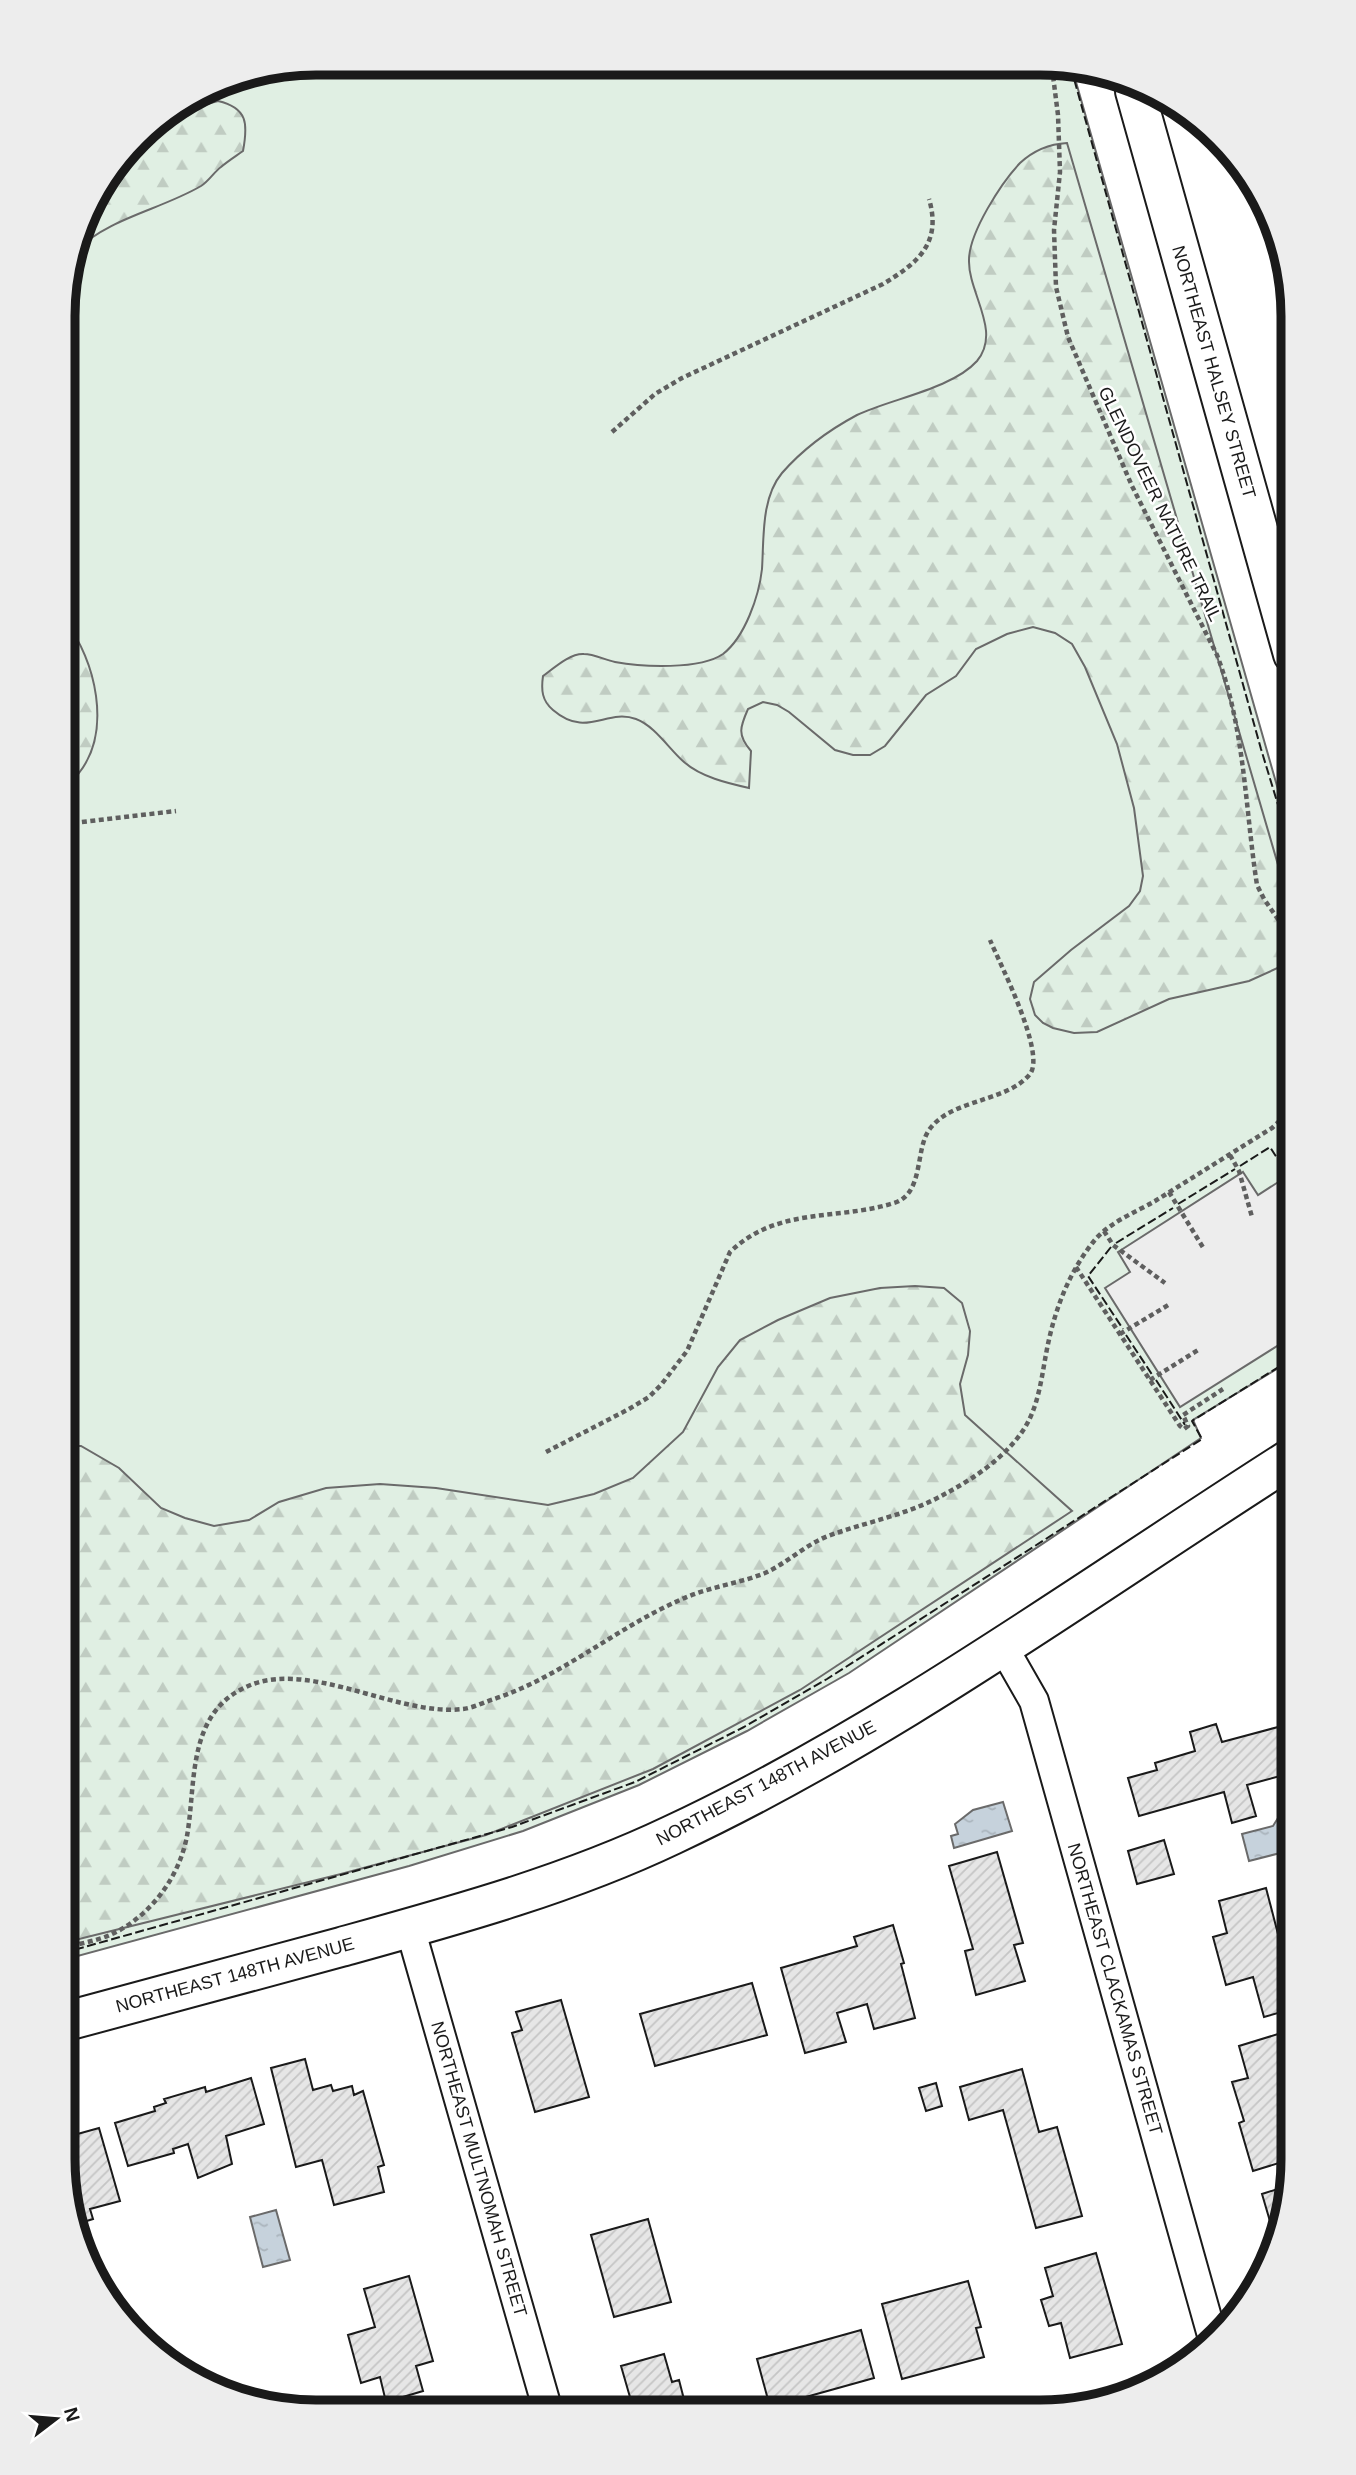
<svg xmlns="http://www.w3.org/2000/svg" width="1356" height="2475" font-family="Arial,sans-serif">
<style>
.green{fill:#e0efe3;stroke:#6a6a6a;stroke-width:2}
.forest{fill:url(#forest-firs);stroke:#6a6a6a;stroke-width:2}
.parking{fill:#ededed;stroke:#6a6a6a;stroke-width:2}
.water{fill:url(#water-ripples);stroke:#6a6a6a;stroke-width:2}
.building{fill:url(#building-hatch);stroke:#1a1a1a;stroke-width:2}
.lines{fill:none;stroke-linecap:round;stroke-linejoin:round}
.street-casing{stroke:#1a1a1a;stroke-width:32}
.secondary-casing{stroke:#1a1a1a;stroke-width:42}
.path{stroke:#5f5f5f;stroke-width:4.5;stroke-dasharray:5 3.5;stroke-linecap:butt}
.street{stroke:#fff;stroke-width:28}
.secondary{stroke:#fff;stroke-width:38}
.fence{stroke:#1a1a1a;stroke-width:2;stroke-dasharray:9 3.5;stroke-linecap:butt}
.labels{text-anchor:middle;stroke-width:5;stroke-linejoin:round;paint-order:stroke}
.street-label{font-size:18px;fill:#1a1a1a;stroke:#fff}
.rim{fill:none;stroke:#1a1a1a;stroke-width:9}
</style>
<defs>
<pattern id="forest-firs" width="22" height="20" patternUnits="userSpaceOnUse" patternTransform="scale(1.75)"><rect width="22" height="20" fill="#e0efe3"/><path d="M5 1l3.5 6h-7zM16 11l3.5 6h-7z" fill="#c0ccc2"/></pattern>
<pattern id="water-ripples" width="26" height="14" patternUnits="userSpaceOnUse" patternTransform="scale(1.75)"><rect width="26" height="14" fill="#c6d2dc"/><path d="M2 4q2-2 4 0t4 0M15 11q2-2 4 0t4 0" fill="none" stroke="#aab4bc"/></pattern>
<pattern id="building-hatch" width="6" height="6" patternUnits="userSpaceOnUse" patternTransform="scale(1.75)"><rect width="6" height="6" fill="#e6e6e6"/><path d="M-1 1l2-2M0 6l6-6M5 7l2-2" fill="none" stroke="#c5c5c5"/></pattern>
</defs>
<rect width="100%" height="100%" fill="#fff"/>
<path class="green" d="M316,63L1072,68L1293,842V1359L1193,1420L1201,1438L849,1673L747,1731L639,1785L523,1831L409,1866L63,1960L65,284L89,204L149,126L220,82Z"/>
<path class="forest" d="M218,101C248,108 248,124 243,151C236,156 228,161 221,167C214,172 209,181 201,186C160,210 111,217 75,251L89,204L149,126L167,115Z
M1067,143L1293,916V961L1249,981L1169,999L1097,1032L1074,1033L1053,1028L1043,1023L1035,1015L1030,999L1034,982L1071,950L1129,906L1140,891L1143,876L1134,808L1117,744L1085,667L1072,644L1055,633L1033,627L1007,634L976,649L956,676L926,695L885,746L870,755H853L835,750L789,712L777,705L763,702L748,709C740,727 737,735 751,751L749,788C727,783 701,777 684,762C669,749 655,726 636,719C606,708 587,739 553,710C542,701 541,690 543,676C554,668 570,653 584,654C594,654 605,660 615,662C642,667 700,670 723,654C745,637 759,596 762,569C764,538 761,498 782,473C803,449 829,430 857,415C890,399 952,389 977,361C1002,331 968,293 969,260C969,233 1001,183 1020,163C1033,151 1049,144 1067,143Z
M65,621C96,660 112,731 79,773C75,779 71,785 65,789Z
M915,1286L944,1288L962,1303L970,1331L968,1355L960,1384L965,1415L1072,1511L800,1690L653,1769L486,1835L341,1874L63,1943L64,1446H81L119,1468L161,1508L185,1518L214,1526L249,1520L279,1502L326,1488L380,1484L436,1488L548,1505L594,1494L633,1478L683,1432L718,1367L740,1340L778,1320L830,1298L880,1288Z"/>
<path class="parking" d="M1243,1172L1258,1195L1283,1179L1293,1194V1336L1180,1407L1105,1288L1130,1272L1118,1252Z"/>
<path class="water" d="M1290,1799L1293,1800L1292,1850L1249,1861L1242,1834L1273,1826Z
M1003,1802L1012,1831L954,1848L951,1836L958,1834L955,1824L973,1810Z
M276,2210L290,2260L263,2267L250,2217Z"/>
<path class="building" d="M1216,1724L1222,1742L1278,1727L1291,1773L1247,1785L1256,1816L1232,1823L1224,1792L1139,1816L1128,1778L1157,1770L1155,1763L1195,1751L1190,1732Z
M1164,1840L1174,1874L1137,1884L1128,1851Z
M997,1852L1023,1943L1014,1945L1025,1981L976,1995L965,1951L973,1949L949,1866Z
M1266,1888L1278,1934L1287,1932L1292,1951V2009L1264,2017L1253,1977L1226,1985L1213,1937L1227,1933L1219,1901Z
M893,1925L904,1963L901,1964L915,2018L874,2029L867,2004L837,2013L846,2042L805,2053L781,1968L857,1946L854,1937Z
M752,1983L767,2035L655,2066L640,2014Z
M561,2000L589,2097L535,2112L512,2033L522,2030L516,2012Z
M1278,2034L1292,2083V2159L1253,2171L1239,2123L1244,2121L1232,2082L1248,2078L1239,2046Z
M305,2059L313,2090L331,2085L333,2091L352,2086L354,2095L363,2091L384,2165L378,2167L384,2192L334,2205L322,2160L296,2167L271,2068Z
M1022,2069L1039,2132L1057,2127L1082,2216L1036,2228L1003,2110L969,2120L960,2087Z
M251,2078L264,2124L226,2136L232,2164L198,2178L188,2144L173,2149L174,2153L128,2166L115,2123L155,2111L154,2107L166,2103L164,2099L205,2087L206,2092Z
M936,2083L942,2106L926,2111L919,2088Z
M99,2128L120,2201L90,2209L93,2219L74,2225L63,2159V2138Z
M1290,2185L1279,2233L1274,2235L1262,2194Z
M648,2219L671,2302L614,2317L591,2235Z
M1096,2253L1122,2344L1070,2358L1061,2323L1049,2326L1041,2300L1053,2296L1045,2268Z
M409,2276L433,2361L416,2366L423,2391L386,2402L380,2377L361,2383L348,2335L375,2327L364,2289Z
M968,2281L981,2327L976,2328L984,2357L902,2379L882,2304Z
M861,2330L874,2378L770,2407L757,2359Z
M664,2354L672,2382L679,2380L687,2411H634L621,2366Z"/>
<g class="lines">
<g class="street-casing">
<path id="street" d="M1002,1645L1034,1701L1213,2339
M410,1928L548,2411"/>
</g>
<g class="secondary-casing">
<path id="secondary" d="M1135,91L1293,654
M63,2022C156,1997 248,1972 341,1947C453,1916 567,1885 672,1835C890,1733 1090,1586 1293,1457"/>
</g>
<path class="path" d="M1052,68L1058,115L1060,172L1054,230L1056,287L1068,337L1132,486L1217,655C1245,729 1245,808 1257,885L1264,899L1293,941
M612,432L655,394L682,378L883,284C918,263 942,243 929,199
M65,824L176,811
M1230,1155L1239,1171L1252,1217
M1169,1192L1204,1249
M1104,1231L1113,1245L1165,1283
M1076,1267L1180,1426L1184,1429L1188,1426L1183,1415L1223,1389
M1120,1334L1170,1304
M1150,1380L1198,1350
M546,1452L629,1409L649,1397L661,1385L687,1351L730,1252C778,1206 837,1221 894,1203C924,1194 915,1150 929,1130C941,1113 961,1107 979,1101C996,1095 1018,1089 1030,1074C1046,1053 1000,964 990,940
M63,1948C78,1944 96,1941 110,1935C150,1917 179,1878 187,1836C196,1785 187,1719 240,1690C303,1654 394,1717 463,1709C473,1708 484,1702 494,1699C561,1677 616,1628 680,1600C707,1587 738,1584 765,1573C787,1563 805,1545 828,1536C866,1522 907,1515 943,1495C973,1479 1005,1458 1024,1429C1040,1404 1042,1372 1048,1344C1056,1306 1070,1271 1094,1241C1108,1223 1136,1212 1155,1201C1194,1177 1233,1152 1272,1128L1293,1108"/>
<use href="#street" class="street"/>
<use href="#secondary" class="secondary"/>
<path class="fence" d="M1071,68L1261,749L1293,854
M1240,1166L1270,1147L1293,1183
M1178,1204L1235,1169
M1116,1243L1173,1208
M1111,1247L1088,1276L1123,1329
M1126,1335L1153,1376
M1156,1380L1185,1425
M63,1953L512,1827L635,1782L744,1727L827,1679L1202,1439L1192,1421L1293,1358"/>
</g>
<g class="labels">
<g class="street-label">
<text transform="translate(1214 372) rotate(74)" y="6">NORTHEAST HALSEY STREET</text>
<text transform="translate(1160 504) rotate(64)" y="6">GLENDOVEER NATURE TRAIL</text>
<text transform="translate(766 1783) rotate(-28)" y="6">NORTHEAST 148TH AVENUE</text>
<text transform="translate(235 1975) rotate(-15)" y="6">NORTHEAST 148TH AVENUE</text>
<text transform="translate(1115 1989) rotate(74)" y="6">NORTHEAST CLACKAMAS STREET</text>
<text transform="translate(479 2169) rotate(74)" y="6">NORTHEAST MULTNOMAH STREET</text>
</g>
</g>
<path d="M0 0H1356V2475H0ZM316 75H1040A241 241 0 0 1 1281 316V2159A241 241 0 0 1 1040 2400H316A241 241 0 0 1 75 2159V316A241 241 0 0 1 316 75Z" fill="#ededed" fill-rule="evenodd"/>
<path class="rim" d="M316 75H1040A241 241 0 0 1 1281 316V2159A241 241 0 0 1 1040 2400H316A241 241 0 0 1 75 2159V316A241 241 0 0 1 316 75Z"/>
<g transform="translate(56 2419) rotate(74)" stroke="#ffffff" stroke-width="5" paint-order="stroke">
<path d="M0-5L12 26L0 18L-12 26Z" fill="#1a1a1a"/>
<text y="-10" font-size="19" font-weight="bold" text-anchor="middle" fill="#1a1a1a">N</text>
</g>
</svg>
